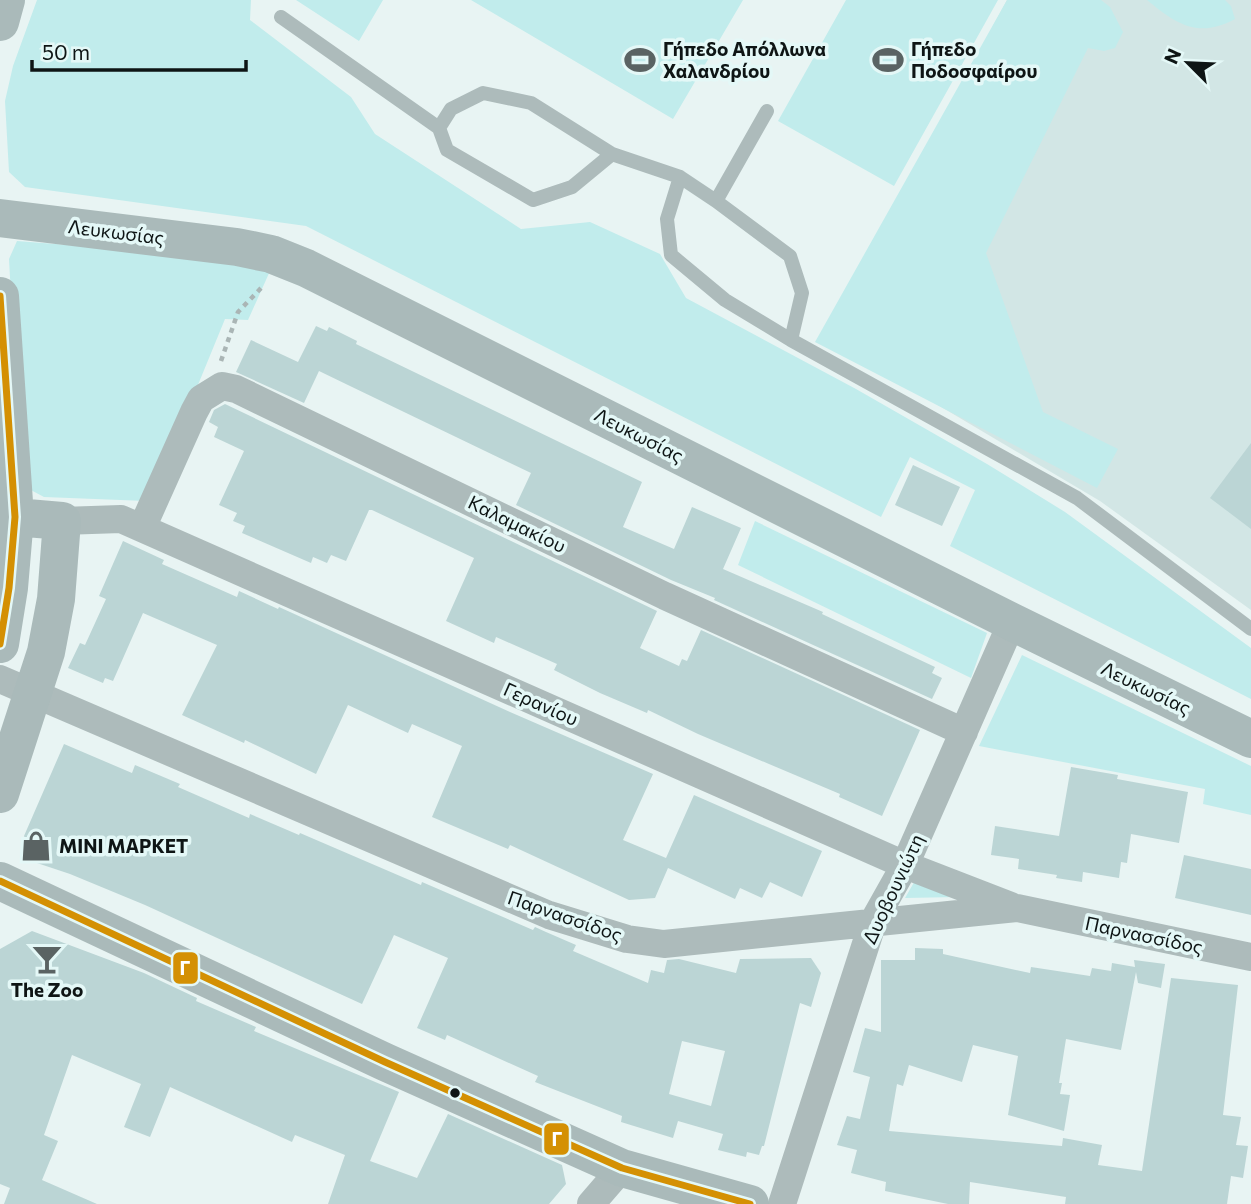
<svg xmlns="http://www.w3.org/2000/svg" width="1251" height="1204" font-family="Commissioner,sans-serif">
<style>
.built{fill:#d2e6e5}
.green{fill:#c1ecec}
.building{fill:#bbd5d5;fill-rule:evenodd}
.lines{fill:none;stroke-linecap:round;stroke-linejoin:round}
.path{stroke:#aab5b5;stroke-width:4.5;stroke-dasharray:5 5;stroke-linecap:butt}
.lane{stroke:#adbbbb;stroke-width:14}
.street{stroke:#adbbbb;stroke-width:28}
.secondary{stroke:#aababa;stroke-width:38}
.bus-1-casing{stroke:#e4f8f7;stroke-width:12}
.bus-1{stroke:#d49003;stroke-width:7}
.bus-dot{fill:#0e1515;stroke:#e4f8f7;stroke-width:2.5}
.labels{text-anchor:middle;stroke-width:7;stroke-linejoin:round;paint-order:stroke}
.poi-label{font-size:19px;font-weight:bold;fill:#0e1515;stroke:#e4f8f7;text-anchor:start}
.street-label{font-size:19px;fill:#0e1515;stroke:#e4f8f7}
.line-badge{stroke:#e4f8f7;stroke-width:2.5}
.badge-label{font-size:19px;text-anchor:middle;font-weight:bold;fill:#fff}
</style>
<rect width="100%" height="100%" fill="#e8f4f3"/>
<path class="built" d="M1007,0H1251V610L1100,501L825,338Z"/>
<path class="green" d="M37,0H251L250,20L351,97L375,134L521,229L590,222L660,254L686,298L856,389L987,464L1065,512L1251,648V699L950,546L975,490L910,457L881,517L306,226L25,187L9,172L5,101L13,66Z
M296,0H383L359,41Z
M471,0H743L673,119Z
M846,0H998L894,186L778,121Z
M1007,0H1101L1110,7L1123,32L1115,48L1104,51L1088,48L986,253L1043,412L1118,449L1097,488L815,342Z
M1147,0H1225L1231,6L1235,19C1198,39 1176,24 1147,0Z
M17,241L247,259L270,271L248,320L225,319L193,397L146,501L44,497L27,488L16,387L9,259Z
M755,521L987,633L971,678L738,565Z
M1022,655L1251,766V815L1203,804L1205,789L979,746Z
M916,879L958,897L905,898Z"/>
<path class="building" d="M316,326L327,331L329,327L357,341L356,344L642,482L623,527L674,549L692,507L741,528L723,569L823,612L822,614L935,667L932,673L942,678L932,699L714,600L715,598L671,580L516,505L531,473L350,386L319,371L304,403L236,372L251,340L298,362Z
M225,404L657,611L640,648L679,666L682,659L687,661L701,630L920,730L882,816L839,797L840,794L698,734L648,710L647,713L600,693L554,670L557,664L496,637L494,643L446,621L474,558L372,510H369L346,561L331,555L327,563L313,557L311,563L242,533L245,526L233,521L237,513L219,505L244,451L214,437L218,427L209,422L214,410Z
M1251,443V529L1210,498Z
M913,465L960,487L942,526L895,505Z
M123,541L164,560L162,564L237,597L239,591L278,609L279,607L510,712L653,774L623,840L666,858L694,795L822,851L802,897L770,882L762,898L740,888L735,899L668,868L655,898L629,900L510,845L508,849L432,817L462,746L412,724L408,733L348,705L316,774L245,740L244,743L182,715L217,645L143,613L113,681L105,678L103,683L68,668L80,643L85,645L106,599L99,596Z
M64,744L132,773L135,765L180,784L178,787L249,818L250,814L299,835L300,833L421,885L422,882L533,930L535,927L546,932L576,945L573,951L648,983L651,970L664,973L667,960L679,959L736,973L740,959L811,958L821,973L811,1007L800,1003L764,1146H762L759,1155L747,1152L746,1157L718,1150L723,1134L678,1121L673,1138L621,1122L622,1116L535,1082L538,1076L447,1035L445,1040L417,1028L448,958L394,935L362,1004L145,905L70,874L37,863L24,836ZM682,1041L725,1051L711,1106L669,1094Z
M1071,767L1118,775L1117,779L1188,792L1179,843L1131,834L1127,863L1121,862L1119,878L1083,872L1082,882L1056,878L1057,875L1018,869L1019,859L991,855L995,826L1059,836Z
M1184,855L1251,869V915L1175,898Z
M32,931L144,973L197,998L196,1001L256,1027L254,1031L399,1092L370,1161L417,1178L448,1114L562,1165L566,1184L549,1204H328L345,1155L295,1135L292,1142L170,1087L150,1137L124,1127L141,1084L72,1055L44,1135L58,1141L42,1180L97,1204H4L10,1188L0,1184V949Z
M915,948L943,949V954L1030,973L1031,967L1090,976L1092,968L1111,971L1112,963L1135,967L1134,960L1165,964L1161,988L1138,983L1136,972L1121,1050L1066,1039L1059,1083H1062L1060,1094L1070,1095L1064,1131L1008,1115L1018,1056L973,1045L962,1082L909,1065L903,1086L897,1084L889,1131L1062,1146L1063,1138L1102,1145L1098,1165L1142,1171L1171,978L1238,985L1223,1115L1241,1117L1236,1145L1248,1146L1243,1178L1231,1176L1227,1204H1065L1066,1197L970,1182L969,1204H948L885,1191L886,1182L851,1173L857,1150L837,1145L847,1116L860,1119L870,1077L853,1072L865,1028L881,1032V960H915Z"/>
<g class="lines">
<path class="path" d="M221,361L238,312L264,285"/>
<path class="lane" d="M281,17L439,128
M767,111L716,201L790,256L802,293L791,340L1077,498L1251,629
M612,154L572,187L533,200L447,150L439,128L451,109L483,93L531,103L612,154L680,177L716,201
M680,177L667,219L671,255L725,300L791,340"/>
<path class="street" d="M62,521L121,519L905,865L1011,906
M142,528L194,412L201,399L222,386L236,389L665,596L964,732
M0,679L549,915L627,939L664,944L1017,908L1251,957
M591,1204L622,1168
M782,1204L873,922L905,865L1012,622"/>
<path class="secondary" d="M0,22L6,0
M0,218L237,247L271,254L306,268L1012,622L1251,739
M0,296L15,517L9,588L0,644
M0,794L46,652L56,599L62,521L15,517
M0,881L385,1062L622,1168L750,1204"/>
<g class="bus-1-casing">
<path id="bus-1" d="M0,296L15,517L9,588L0,644
M0,881L385,1062L622,1168L750,1204"/>
</g>
<use href="#bus-1" class="bus-1"/>
</g>
<defs>
<g id="stadium-bare" transform="scale(2.415)"><path d="M0-5a6.5 5 0 1 0 0 10a6.5 5 0 1 0 0-10ZM-3.5-1.8h7v3.6h-7Z" fill="#5a6363" stroke="#e4f8f7" stroke-width="2.5" paint-order="stroke"/></g>
<g id="shop-bare" transform="scale(2.415)"><path d="M-5-2.5h2.3a2.7 3.5 0 0 1 5.4 0H5L5.5 6h-11ZM-1.5-2.5h3a1.5 2.3 0 0 0-3 0Z" fill="#5a6363" stroke="#e4f8f7" stroke-width="2.5" paint-order="stroke"/></g>
<g id="bar-bare" transform="scale(2.415)"><path d="M-6-5H6L.8 .8V4.5H3.5V6h-7V4.5H-.8V.8Z" fill="#5a6363" stroke="#e4f8f7" stroke-width="2.5" paint-order="stroke"/></g>
</defs>
<g fill-rule="evenodd">
<use href="#stadium-bare" x="640" y="60"/>
<use href="#stadium-bare" x="888" y="60"/>
<use href="#shop-bare" x="36" y="846"/>
<use href="#bar-bare" x="47" y="959"/>
</g>
<circle class="bus-dot" cx="455" cy="1093" r="6"/>
<g class="labels">
<g class="poi-label">
<text x="663" y="56">Γήπεδο Απόλλωνα<tspan x="663" dy="22">Χαλανδρίου</tspan></text>
<text x="911" y="56">Γήπεδο<tspan x="911" dy="22">Ποδοσφαίρου</tspan></text>
<text x="59" y="853">ΜΙΝΙ ΜΑΡΚΕΤ</text>
<text x="47" y="997" text-anchor="middle">The Zoo</text>
</g>
<g class="street-label">
<text transform="translate(116 232) rotate(7)" y="7">Λευκωσίας</text>
<text transform="translate(639 435) rotate(27)" y="7">Λευκωσίας</text>
<text transform="translate(517 524) rotate(26)" y="7">Καλαμακίου</text>
<text transform="translate(1146 688) rotate(26)" y="7">Λευκωσίας</text>
<text transform="translate(541 704) rotate(24)" y="7">Γερανίου</text>
<text transform="translate(893 889) rotate(-65)" y="7">Δυοβουνιώτη</text>
<text transform="translate(565 916) rotate(19)" y="7">Παρνασσίδος</text>
<text transform="translate(1144 935) rotate(12)" y="7">Παρνασσίδος</text>
</g>
</g>
<g class="line-badge">
<rect x="172" y="951" width="27" height="34" rx="7" fill="#d49003"/>
<rect x="543" y="1122" width="27" height="34" rx="7" fill="#d49003"/>
</g>
<g class="badge-label">
<text x="185" y="975">Γ</text>
<text x="557" y="1146">Γ</text>
</g>
<g transform="translate(1188 63) rotate(294)" stroke="#e4f8f7" stroke-width="5" paint-order="stroke">
<path d="M0-5L12 26L0 18L-12 26Z" fill="#0e1515"/>
<text y="-10" font-size="19" font-weight="bold" text-anchor="middle" fill="#0e1515">N</text>
</g>
<path d="M32 60v10h214v-10" fill="none" stroke="#0e1515" stroke-width="3.5"/>
<text x="42" y="60" font-size="21" fill="#0e1515" stroke="#e4f8f7" stroke-width="5" paint-order="stroke">50 m</text>
</svg>
